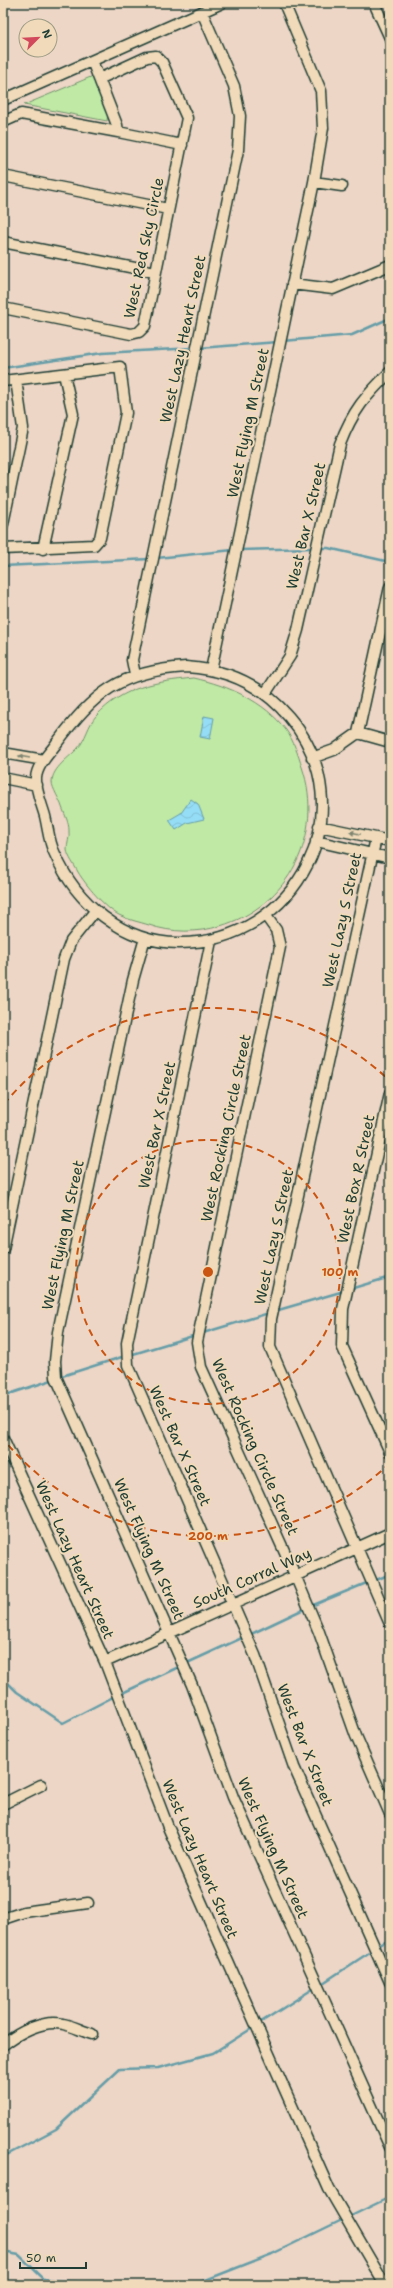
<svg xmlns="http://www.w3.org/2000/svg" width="393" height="2288" font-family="'Shantell Sans',sans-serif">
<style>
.green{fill:#c0e9a5;stroke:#70936c}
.water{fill:url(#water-waves);stroke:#669da8}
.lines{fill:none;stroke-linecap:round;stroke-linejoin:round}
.stream{stroke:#669da8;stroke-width:2.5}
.minor-casing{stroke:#1f3d34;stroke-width:13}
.minor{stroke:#f0dab9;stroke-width:10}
.oneway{fill:#7d8470}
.ring{fill:none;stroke:#ca5512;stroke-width:2;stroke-dasharray:7 5}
.labels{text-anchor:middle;stroke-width:4;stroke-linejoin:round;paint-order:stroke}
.street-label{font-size:15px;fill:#1f3d34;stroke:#f0dab9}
.centre{fill:#ca5512;stroke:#f0dab9;stroke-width:2}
.ring-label{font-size:12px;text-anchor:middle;font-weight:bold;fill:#ca5512;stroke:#f0dab9;stroke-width:4;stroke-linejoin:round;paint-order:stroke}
</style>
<defs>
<pattern id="water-waves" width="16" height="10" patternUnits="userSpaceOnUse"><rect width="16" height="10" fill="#95ddf6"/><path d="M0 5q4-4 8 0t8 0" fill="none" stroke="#80bfd4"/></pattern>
</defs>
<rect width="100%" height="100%" fill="#edd6c5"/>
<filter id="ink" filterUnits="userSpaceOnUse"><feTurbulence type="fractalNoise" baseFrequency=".025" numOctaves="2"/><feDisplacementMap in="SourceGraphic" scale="8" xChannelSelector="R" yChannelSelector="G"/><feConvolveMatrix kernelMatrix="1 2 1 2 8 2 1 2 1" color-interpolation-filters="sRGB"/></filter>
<g filter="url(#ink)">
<path class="green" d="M93,76L108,111L107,121L24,105Z
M194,678C229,686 264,701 286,730C294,741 298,755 302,767C325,834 289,906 220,926C198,933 172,933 149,925C140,922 128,920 119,915C106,909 85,884 78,872C75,866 68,857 67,850C67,844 70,837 69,830C69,823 65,815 62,807C60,800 52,788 52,782C52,768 70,757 78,748C86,739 88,725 96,716C124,686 155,682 194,678Z"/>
<path class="water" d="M204,716L214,718L210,739L200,737Z
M191,799L198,804L204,819L187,823L176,830L169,820L181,813Z"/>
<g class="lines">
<path class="stream" d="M283,341L352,335L390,318
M199,348L278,342
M3,368L102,353L194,348
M318,548H328L390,562
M238,550L313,548
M157,558L233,550
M3,566L150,559
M350,1289L390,1277
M275,1311L344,1291
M203,1333L269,1313
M130,1355L196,1335
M59,1377L125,1356
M3,1396L55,1379
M374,1581L390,1574
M311,1606L369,1582
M249,1635L306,1608
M185,1664L244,1637
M3,1678L17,1692L63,1723L115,1696
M120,1694L181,1666
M377,1947L390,1939
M320,1985L373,1950
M258,2024L316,1987
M3,2157L56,2129L120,2069L158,2068L213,2053L254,2027
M349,2217L390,2197
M3,2252L19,2255L44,2279L104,2285
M193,2285L272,2254L344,2219"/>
<g class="minor-casing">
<path id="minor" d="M374,3L390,38
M92,61L117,125L118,132L182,145
M3,100L222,3
M3,122L21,114L118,132
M3,176L168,209
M314,182L342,186
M3,242L155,272
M292,284L333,289L390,265
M3,308L131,334L139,332L145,326L187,118L162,62L156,56L147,57L99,79
M3,381L120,367L126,413L100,538L94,545L3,549
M3,524L23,428L16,380
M43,549L73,414L64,374
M186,667C200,668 214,670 229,675C252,683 273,698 289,717C367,809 297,943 179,943C123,943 76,903 55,854C49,843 48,828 45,816C42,805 35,789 36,778C37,765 49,754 56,744C94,693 120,671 186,667Z
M211,670L314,182L323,128L321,91L284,3
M135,675L132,660L238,150L240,116L234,86L202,12
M265,694L290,656L298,630L340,444C353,410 365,397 390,372
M358,733L390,587
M3,753L44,760
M312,758L334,750L358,733L390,742
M3,778L37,785
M319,826L390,841
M376,838L271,1319L270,1347L390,1624
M316,841L390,858
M266,916L276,930L280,947L197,1342L201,1367L295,1575L319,1632L356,1736L390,1814
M145,938L133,980L58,1332L55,1361L56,1377L192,1685L233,1797L390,2147
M211,941L127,1343L128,1365L255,1655L294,1767L390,1982
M390,1093L343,1309L342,1346L390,1452
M3,1249L64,959L71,941L95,911
M3,1438L105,1662L168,1827L329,2189L385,2285
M105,1662L390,1533
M3,1804L41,1785
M3,1919L24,1912L88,1903
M3,2045C18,2033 43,2019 63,2024C73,2026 82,2031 92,2034"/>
</g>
<use href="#minor" class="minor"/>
</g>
<defs><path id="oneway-solid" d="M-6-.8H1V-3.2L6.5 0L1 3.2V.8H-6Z"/></defs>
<g class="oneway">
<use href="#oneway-solid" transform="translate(24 757) rotate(-170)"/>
<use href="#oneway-solid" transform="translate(355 833) rotate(-168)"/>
</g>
</g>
<g class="ring">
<circle cx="208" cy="1272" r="132"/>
<path d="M390 1463A264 264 0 0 1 4 1440M4 1104A264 264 0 0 1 390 1081"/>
</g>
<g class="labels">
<g class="street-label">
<text transform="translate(144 248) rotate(-78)" y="5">West Red Sky Circle</text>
<text transform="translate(183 339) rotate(-78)" y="5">West Lazy Heart Street</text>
<text transform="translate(248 423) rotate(-78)" y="5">West Flying M Street</text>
<text transform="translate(306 526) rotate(-77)" y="5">West Bar X Street</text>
<text transform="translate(342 920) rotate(-78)" y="5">West Lazy S Street</text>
<text transform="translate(157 1125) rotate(-78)" y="5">West Bar X Street</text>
<text transform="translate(226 1128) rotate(-78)" y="5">West Rocking Circle Street</text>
<text transform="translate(356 1179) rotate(-78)" y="5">West Box R Street</text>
<text transform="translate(63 1235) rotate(-78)" y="5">West Flying M Street</text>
<text transform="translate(274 1237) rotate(-78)" y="5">West Lazy S Street</text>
<text transform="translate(180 1446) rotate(66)" y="5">West Bar X Street</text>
<text transform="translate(255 1447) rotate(66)" y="5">West Rocking Circle Street</text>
<text transform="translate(149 1549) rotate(66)" y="5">West Flying M Street</text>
<text transform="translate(75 1560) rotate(66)" y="5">West Lazy Heart Street</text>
<text transform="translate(252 1578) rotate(-24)" y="5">South Corral Way</text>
<text transform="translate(305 1745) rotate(69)" y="5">West Bar X Street</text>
<text transform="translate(273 1848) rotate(66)" y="5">West Flying M Street</text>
<text transform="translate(200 1859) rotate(67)" y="5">West Lazy Heart Street</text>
</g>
</g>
<circle cx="208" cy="1272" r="6" class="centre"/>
<g class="ring-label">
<text x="340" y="1276">100 m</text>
<text x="208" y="1540">200 m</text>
</g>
<rect width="393" height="2288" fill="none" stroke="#f0dab9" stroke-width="16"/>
<rect x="8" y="8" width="377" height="2272" fill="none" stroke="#1f3d34" stroke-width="1.5" filter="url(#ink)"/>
<g transform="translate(38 38) rotate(66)"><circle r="19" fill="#f0dab9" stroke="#9c9b84"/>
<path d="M0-3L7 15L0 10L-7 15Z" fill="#d1495b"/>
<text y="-6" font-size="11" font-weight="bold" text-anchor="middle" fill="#1f3d34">N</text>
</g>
<path d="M20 2262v6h66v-6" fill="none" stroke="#1f3d34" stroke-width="2"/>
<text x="26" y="2262" font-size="12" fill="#1f3d34" stroke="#f0dab9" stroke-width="3" paint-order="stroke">50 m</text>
</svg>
